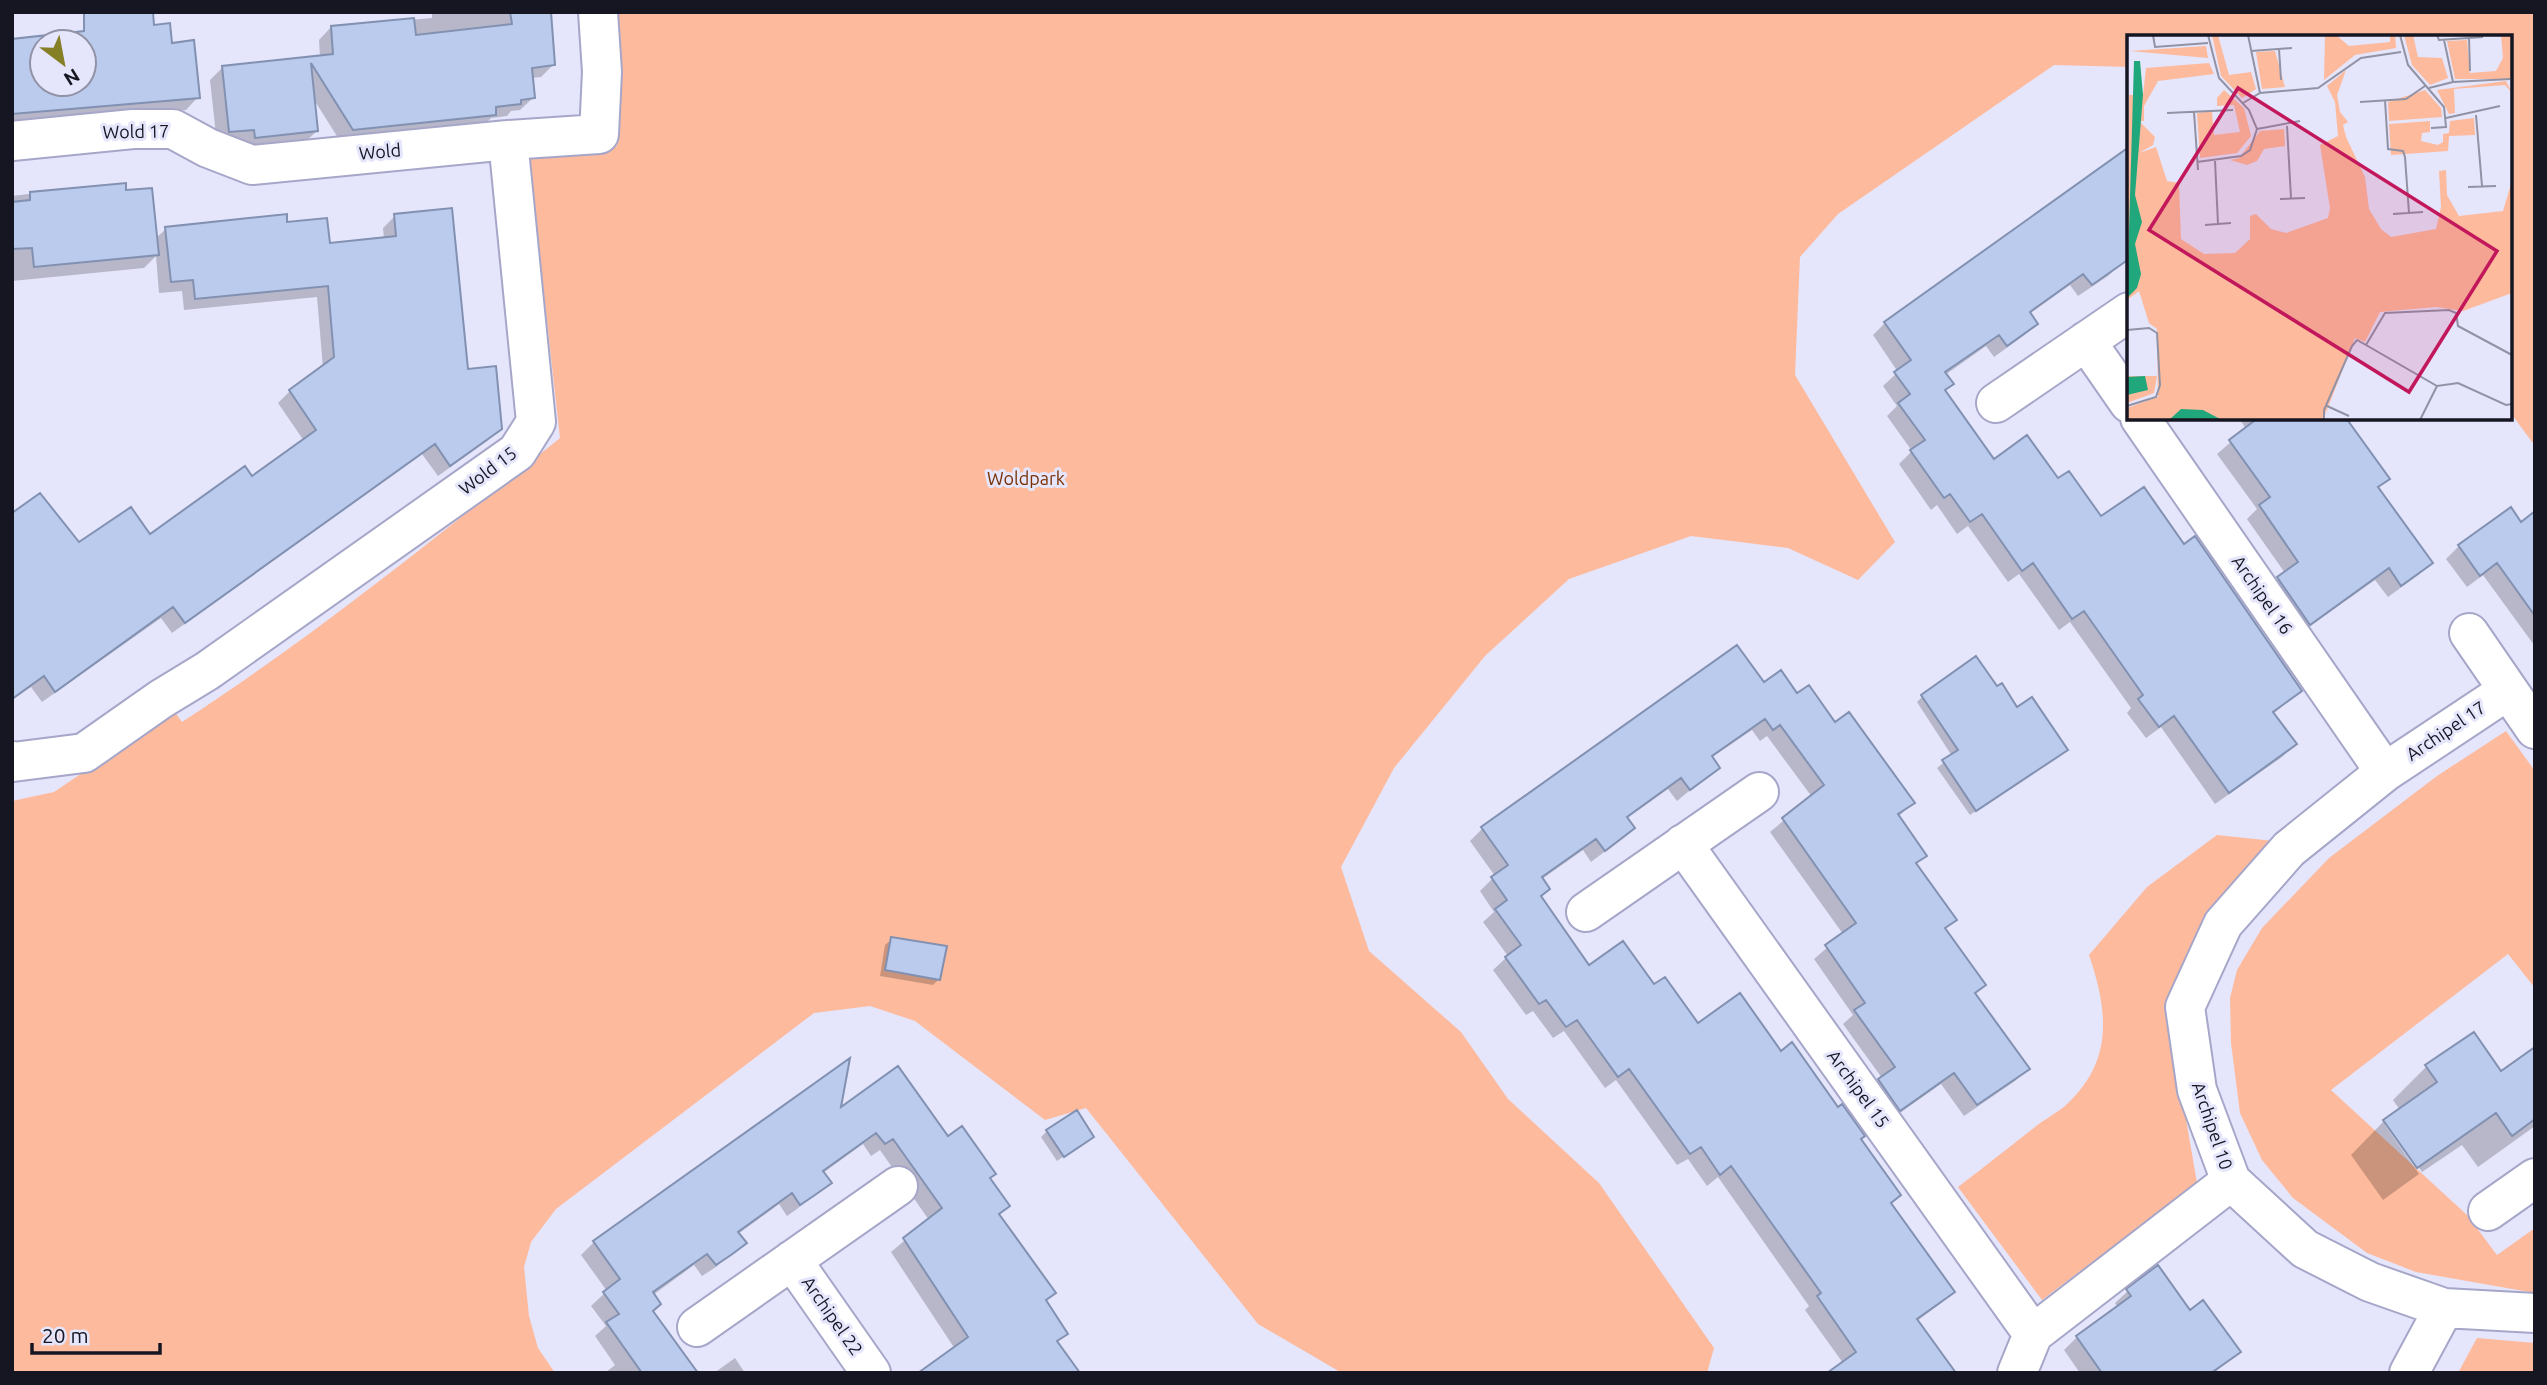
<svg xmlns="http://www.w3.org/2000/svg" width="2547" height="1385" font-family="Ubuntu,sans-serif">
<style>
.green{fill:#fdba9c}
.shadow{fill:#0003;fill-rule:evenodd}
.building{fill:#bbcbed;stroke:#8291b1;stroke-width:2;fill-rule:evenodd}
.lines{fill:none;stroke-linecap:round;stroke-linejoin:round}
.street-casing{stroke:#a6a6c9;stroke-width:42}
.street{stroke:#fff;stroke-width:38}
.labels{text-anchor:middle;stroke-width:6;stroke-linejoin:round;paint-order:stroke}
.street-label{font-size:18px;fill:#161623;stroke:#e5e5fc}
.park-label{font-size:18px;fill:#7a3003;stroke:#e5e5fc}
.inset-road{fill:none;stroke:#9292a5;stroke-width:2}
.view{fill:#c2185b;fill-opacity:0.15;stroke:#c2185b;stroke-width:3.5}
.inset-edge{fill:none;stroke:#161623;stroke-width:3.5}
</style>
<rect width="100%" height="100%" fill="#e5e5fc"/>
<path class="green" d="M611,12H2535V446L2510,412V37H2129V67L2054,65L1838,214L1800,257L1795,375L1895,542L1858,580L1788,548L1691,536L1569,579L1485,656L1394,768L1341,867L1369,951L1461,1032L1508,1099L1599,1183L1714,1348L1707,1373H1342L1258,1324L1086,1108L1045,1120L915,1021L870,1006L814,1013L556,1209L531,1242L524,1267L529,1316L538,1348L555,1373H12V801L54,792L174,711L182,722C314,636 437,537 560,438L529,159L617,146Z
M2506,731L2535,771V988L2508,954L2331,1090L2467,1215L2497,1255L2535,1228V1293L2416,1272L2367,1253L2293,1198L2262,1160L2240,1113L2231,1043L2230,998L2237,970L2262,928L2329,858L2437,776Z
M2217,835L2283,842L2228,901L2178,1073L2197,1183L2042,1300L1958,1187C1984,1167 2010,1147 2035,1127C2045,1119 2057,1113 2066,1105C2114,1061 2108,1011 2089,955L2147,887Z
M2477,1338L2535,1343V1373H2458Z"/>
<path class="shadow" d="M432,12H548L553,65L541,77L531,78L533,98L520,110L511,111L507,116L491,118L482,127L340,141L313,98L317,131L304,143L243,150L217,144L210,80L223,67L320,57L319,40L331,27L432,18Z
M168,25L170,45L198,97L186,110L12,126V40ZM42,42H84V84H42Z
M69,189L125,192L155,239L166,229L286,224L328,245L384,239L383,228L395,216L467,371L500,428L487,441L438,476L422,454L172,633L161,618L42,702L31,687L12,700V516L79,545L150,536L251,479L304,441L278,403L290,391L323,368L317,297L184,310L182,291L159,293L156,256L144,268L12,281V196Z
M2121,263L2108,276L2078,296L2070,285L2029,314L2036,324L2023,336L1994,357L1986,346L1945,375L1951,384L1944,391L1994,461L2058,481L2100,518L2184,547L2300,691L2273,714L2295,744L2282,757L2215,804L2161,727L2146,738L2127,713L2131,708L2070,622L2059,630L2019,574L2008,582L1968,526L1957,534L1937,505L1931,510L1899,464L1912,451L1887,416L1897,406L1883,386L1898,372L1873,335L1885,323Z
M2239,418H2354L2348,424L2387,479L2377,489L2431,563L2418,575L2388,597L2375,580L2296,636L2265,591L2285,573L2247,519L2257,509L2217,454L2246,429Z
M2520,524L2535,530L2534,645L2483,575L2467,587L2446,559L2459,546Z
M1736,647L1764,685L1796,695L1835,724L1913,803L1898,817L1925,855L1915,865L1954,919L1944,930L1984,985L1974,994L2027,1068L2015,1081L1964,1116L1941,1084L1887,1122L1866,1092L1882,1078L1843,1024L1853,1015L1814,959L1843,934L1770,832L1812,797L1767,736L1760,741L1752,730L1711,758L1718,767L1677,801L1668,789L1626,819L1633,828L1620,840L1591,862L1583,850L1542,879L1539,897L1588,967L1654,987L1697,1025L1781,1053L1859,1139L1899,1195L1890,1204L1953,1292L1940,1304L1917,1321L1843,1363L1805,1310L1809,1306L1718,1177L1707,1186L1688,1159L1677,1165L1616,1080L1605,1088L1564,1031L1553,1038L1533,1011L1526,1015L1493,970L1508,956L1483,922L1494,912L1480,891L1495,876L1470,841L1482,829Z
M1996,689L2017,709L2065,750L1970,815L1937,768L1952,756L1917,702L1923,696Z
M892,939L939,979L933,985L880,976L885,945Z
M2473,1034L2501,1074L2535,1054V1126L2478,1167L2462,1145L2422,1172L2389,1125H2385L2419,1174L2383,1200L2351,1155L2384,1121L2400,1110L2393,1100L2426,1067Z
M839,1111L947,1139L989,1179L1008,1206L998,1215L1054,1293L1045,1302L1066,1333L1056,1343L955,1349L891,1252L929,1220L880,1150L871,1156L863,1144L823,1173L829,1182L797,1209L787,1216L779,1204L738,1234L744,1243L716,1267L702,1276L694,1265L653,1295L651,1312L696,1373H605L615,1365L595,1336L606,1326L591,1306L607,1291L581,1255L594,1242Z
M1047,1131L1092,1137L1057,1161L1041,1137Z
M2128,1291L2189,1312L2239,1352L2214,1373H2080L2064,1350L2077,1337L2118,1308L2115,1303Z
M735,1358L745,1373H714Z"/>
<path class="building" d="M84,12H153L154,25L170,23L172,43L194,40L200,98L12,114V39L84,31ZM42,42H84V84H42Z
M510,12H551L555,65L532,68L535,98L521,100V104L496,107V115L353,130L311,63L318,131L255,138L254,130L229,132L222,66L333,54L331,26L414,18L416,35L512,24Z
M2129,147V259L2092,285L2083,274L2030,312L2038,324L2007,346L1999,335L1945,372L1954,384L1945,390L1994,459L2027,435L2058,478L2069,471L2101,516L2144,487L2184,544L2195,536L2302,691L2273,712L2297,744L2229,793L2174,716L2159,727L2138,699L2143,695L2084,611L2072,619L2033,563L2022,571L1982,514L1970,522L1950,494L1944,498L1910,450L1925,440L1898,403L1910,394L1894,372L1911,360L1884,322Z
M126,183V190L152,188L159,255L34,267L32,248L12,249V202L30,200V192Z
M452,208L468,369L496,366L502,429L450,466L435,444L185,623L173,607L55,692L44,676L12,699V513L40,493L79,542L131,507L150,534L245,466L252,476L316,430L289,390L334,357L328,286L195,299L193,280L171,282L165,227L287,214V222L327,218L330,243L396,236L394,214Z
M2258,418H2346L2390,479L2378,487L2433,563L2401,586L2389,568L2310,625L2277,577L2298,562L2259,505L2270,497L2229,440Z
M2511,507L2521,522L2535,511V616L2497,563L2480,576L2458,545Z
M1737,645L1764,682L1781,670L1797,693L1809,685L1835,722L1849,712L1915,803L1898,814L1927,856L1916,863L1957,920L1945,928L1986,985L1975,993L2030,1069L1977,1105L1954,1073L1900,1111L1878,1079L1895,1067L1854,1010L1865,1003L1825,945L1856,923L1782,818L1824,785L1780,725L1773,730L1765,719L1712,756L1720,768L1690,790L1681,778L1627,817L1635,828L1605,851L1596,839L1542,877L1550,889L1541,896L1589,965L1623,941L1654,984L1665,977L1698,1023L1740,993L1781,1051L1792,1042L1838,1107L1842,1104L1865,1136L1861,1139L1901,1195L1891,1203L1955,1292L1917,1319L1956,1373H1827L1856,1352L1817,1296L1821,1293L1731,1166L1720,1175L1701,1147L1690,1154L1629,1069L1618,1077L1577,1020L1566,1027L1546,1000L1539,1004L1505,957L1521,945L1495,909L1507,900L1491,877L1508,865L1481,827Z
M1976,656L1997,686L2002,683L2017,707L2032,697L2068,750L1976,811L1942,760L1958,750L1921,695Z
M891,937L947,946L940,980L885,970Z
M2474,1032L2501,1071L2535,1047V1119L2512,1136L2496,1113L2417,1168L2383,1120L2437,1082L2425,1065Z
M850,1058L841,1107L898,1066L948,1136L962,1126L996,1174L990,1178L1010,1206L999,1214L1056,1293L1046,1300L1068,1334L1057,1341L1080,1373H918L968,1337L903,1238L942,1208L893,1139L885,1144L876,1133L823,1171L832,1183L812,1197L800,1205L792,1193L738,1232L747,1243L731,1255L716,1265L707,1254L653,1292L661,1304L653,1311L698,1373H642L606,1322L619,1314L603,1292L620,1279L593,1241Z
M1077,1110L1094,1137L1064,1157L1046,1130Z
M2158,1265L2190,1310L2203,1300L2241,1352L2211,1373H2102L2076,1336L2131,1296L2126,1289Z"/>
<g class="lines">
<g class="street-casing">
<path id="street" d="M12,141L133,129H173L208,148L252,165L508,140
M2086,341L2129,403
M1996,403L2129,312
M2140,418L2385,772
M2469,633L2535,729
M2507,691L2385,772L2289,849L2223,924L2185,1007L2197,1090L2231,1181L2305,1249L2370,1282L2444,1308L2535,1313
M12,761L13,762L84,753L161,699L207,671L517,452L536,422L508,140L599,134L602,72L598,12
M1683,844L2033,1334
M1586,912L1759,792
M2488,1211L2535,1178
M792,1260L871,1373
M697,1327L898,1186
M2017,1373L2033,1334L2231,1181
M2409,1373L2444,1308"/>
</g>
<use href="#street" class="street"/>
</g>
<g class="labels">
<g class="street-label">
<text transform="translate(136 132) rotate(-1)" y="6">Wold 17</text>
<text transform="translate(380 152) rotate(-5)" y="6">Wold</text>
<text transform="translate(488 471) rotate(-37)" y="6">Wold 15</text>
<text transform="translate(2262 595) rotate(55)" y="6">Archipel 16</text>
<text transform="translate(2446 731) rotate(-34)" y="6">Archipel 17</text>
<text transform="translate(1858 1089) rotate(54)" y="6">Archipel 15</text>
<text transform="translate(2212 1126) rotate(71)" y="6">Archipel 10</text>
<text transform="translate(832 1316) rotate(55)" y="6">Archipel 22</text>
</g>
<g class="park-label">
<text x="1026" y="485">Woldpark</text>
</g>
</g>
<g transform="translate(2127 35)">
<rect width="385" height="385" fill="#e5e5fc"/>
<path d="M85,0H91L102,40L124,37L129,54L115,63L94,41ZM198,0H209L222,11L263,7V0H268L269,13L228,20L197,45ZM277,0H286L291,22L315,23L321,43L303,50L285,30ZM374,0H385V44H328L320,6L340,5L343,38L369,36L376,23ZM79,11L81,23L3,16ZM148,16L158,52L135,54L129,17ZM82,28L87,39L31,46L17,71V86H12L28,102L26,110L12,118L29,112L40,146L52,148L54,204L77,219L108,218L123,204V181L129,179L144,194L159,198L201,183L203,173L193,110L211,101L208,67L200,51L219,35L210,60L213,77L221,87L216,90L219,102L238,142L242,174L254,194L264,202L309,194L314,172L312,136L319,135L320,160L332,181L376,176L385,146V258L336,276L309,272L253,277L238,307L228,303L196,385H0V373L31,362L30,294L22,288L12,256L0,265L2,60H16L19,33ZM379,46L385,58L378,50L327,54L328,78L322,79L310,55ZM97,55L117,73L124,101L110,118L73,123L70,78L85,76L87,100L113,97L107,70L90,71V63ZM298,55L314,73L315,82L262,86L261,67ZM347,83L348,100L322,101L321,116L264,120L262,89L303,86V97L295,98L294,106L311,110L316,107V99L322,98L323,86ZM157,94L158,111L137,114L130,126L120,130L103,125L112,123L133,96ZM0,341H30L27,358L0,368Z" fill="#fdba9c"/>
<path d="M7,26H13L16,60L8,160L15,187L8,209L14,239L10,253L0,263ZM0,342L18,341L21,355L0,360ZM54,374L76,375L95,385H42Z" fill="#21a77c"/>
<path class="inset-road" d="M26,0L28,12L81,8M121,0L133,58M273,0L281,30L317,72L319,92L304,93M310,0L312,5L356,2M342,3L343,36M317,5L326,47M152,14L154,45M124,16L165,13M302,53L326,47L383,44M258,65L261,114L276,116L278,122L282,178M233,67L279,64L298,51M116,68L133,58L191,53L234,23L274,17M67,77L71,135M40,78L106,75M349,80L355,151M319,83L373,71M160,91L164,163M130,94L173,86M88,126L91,189M70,127L114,121L123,115L130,94L122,75L92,43L81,0M341,152L369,151M153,164L178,163M266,179L296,177M78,190L104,188M0,295L22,293L30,298L33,350L29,362L0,371M239,310L310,351L331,348L379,370L385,369M200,371L222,381M197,385V375L225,311L230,305L239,310L258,278L322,275L329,278L331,291L385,320M293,385L310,351"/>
<path class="view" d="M111,53L370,216L282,357L22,195Z"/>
<rect width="385" height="385" class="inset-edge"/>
</g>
<rect width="2547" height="1385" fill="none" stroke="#161623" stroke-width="28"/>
<g transform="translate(63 63) rotate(148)"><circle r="33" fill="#e5e5fc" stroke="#9292a5" stroke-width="2"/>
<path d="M0-5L12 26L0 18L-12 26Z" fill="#857f26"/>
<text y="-10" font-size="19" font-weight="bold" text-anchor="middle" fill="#161623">N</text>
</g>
<path d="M32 1343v10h128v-10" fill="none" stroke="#161623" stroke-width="3.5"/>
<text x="42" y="1343" font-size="21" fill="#161623" stroke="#e5e5fc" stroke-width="5" paint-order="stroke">20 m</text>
</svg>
